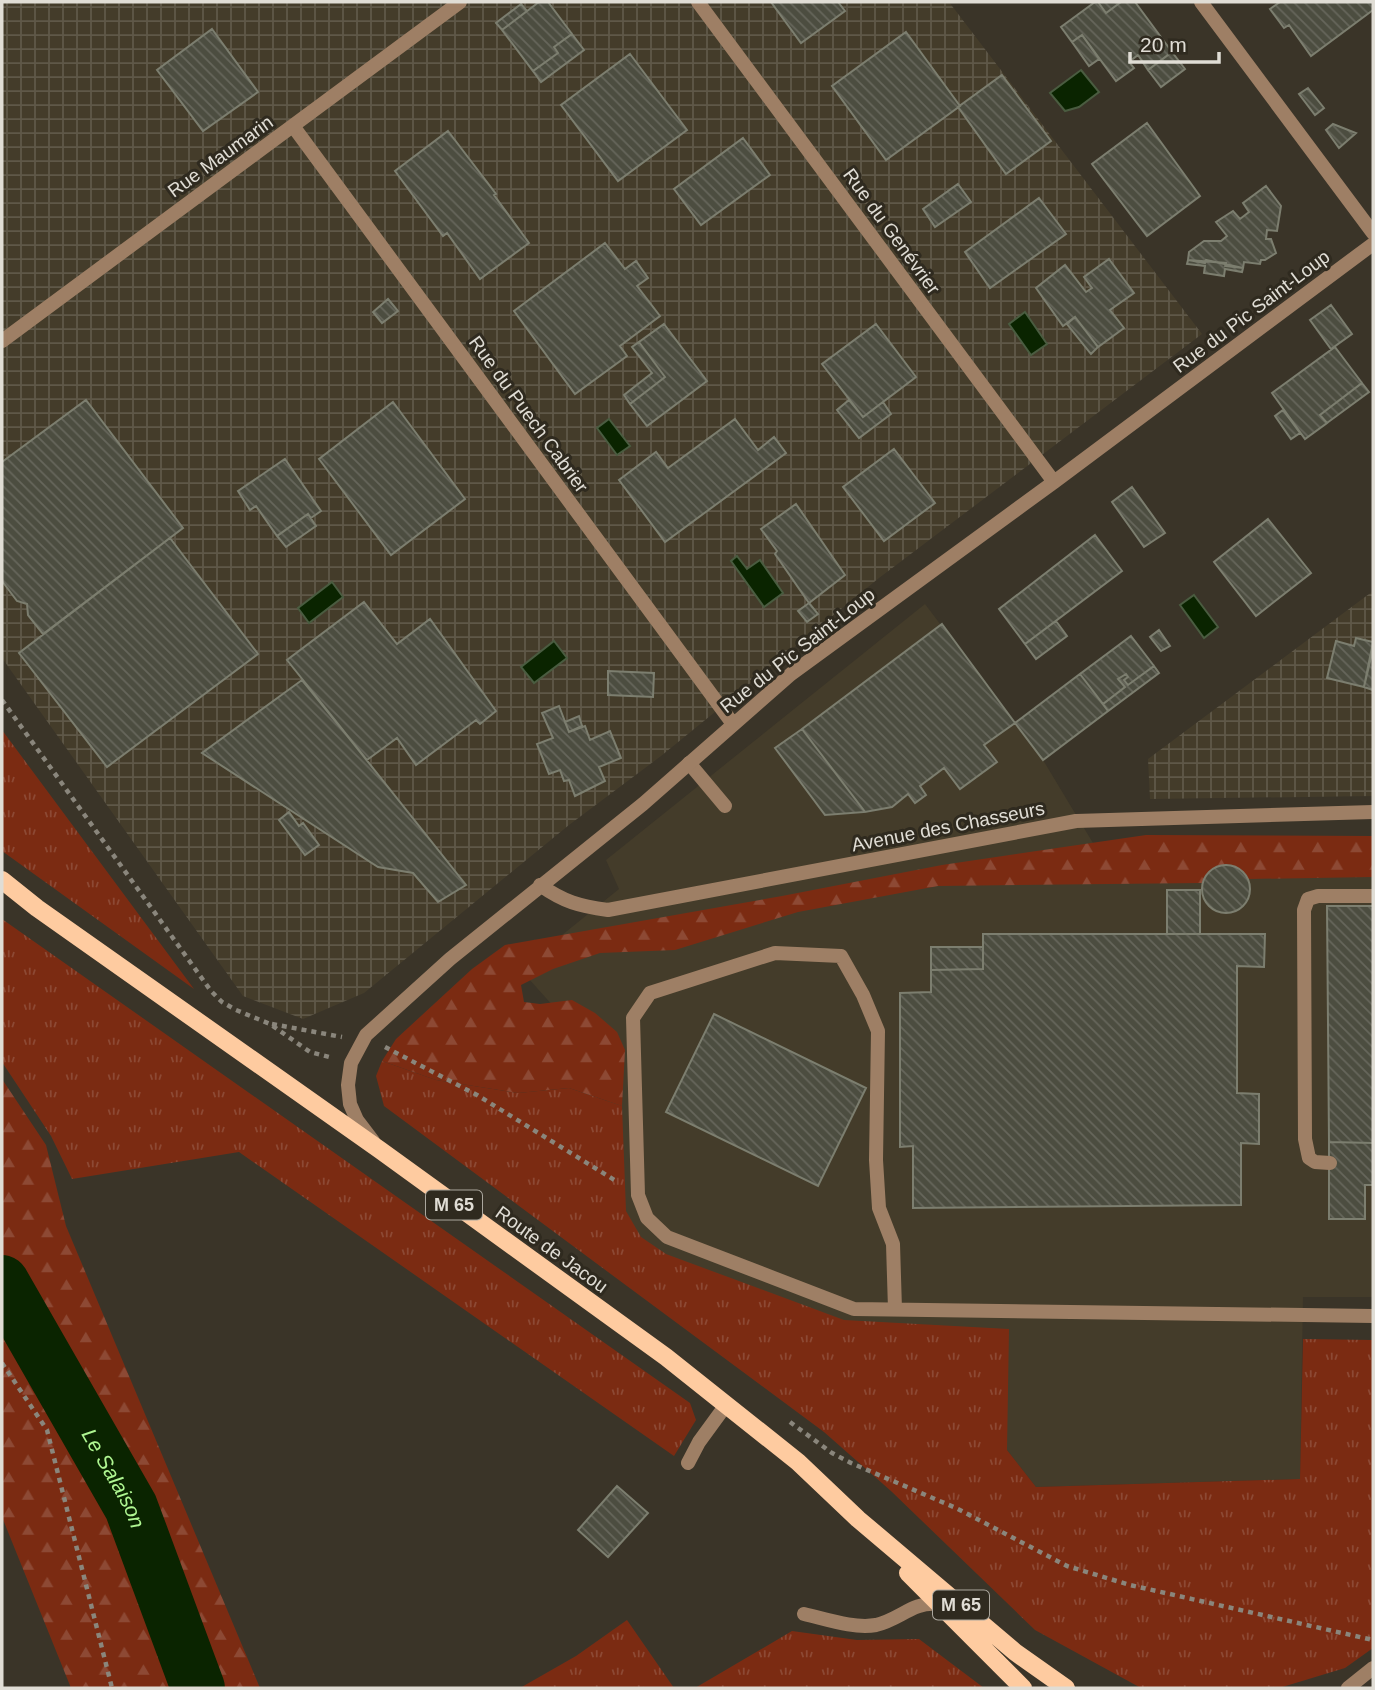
<svg xmlns="http://www.w3.org/2000/svg" width="1375" height="1690" font-family="Arial,sans-serif">
<style>
.built{fill:#443c2a}
.industrial{fill:url(#industrial-grid)}
.grass{fill:url(#grass-tufts)}
.forest{fill:url(#forest-firs)}
.water{fill:#0a2400;stroke:#4a5c40;stroke-width:2}
.lines{fill:none;stroke-linecap:round;stroke-linejoin:round}
.river{stroke:#0a2400;stroke-width:54}
.building{fill:url(#building-back-hatch);stroke:#7c7e6f;stroke-width:2}
.path{stroke:#8a867c;stroke-width:4.5;stroke-dasharray:5 5;stroke-linecap:butt}
.service{stroke:#9e7f65;stroke-width:14}
.minor{stroke:#9e7f65;stroke-width:14}
.tertiary{stroke:#9e7f65;stroke-width:14}
.primary{stroke:#fecba0;stroke-width:18}
.labels{text-anchor:middle;stroke-width:6;stroke-linejoin:round;paint-order:stroke}
.shield{fill:#2f2a1f;stroke:#aba79e;stroke-width:2}
.shield-label{font-size:18px;font-weight:bold;fill:#e0ddd5}
.street-label{font-size:19px;fill:#e0ddd5;stroke:#2f2a1f}
.water-label{font-size:21px;font-style:italic;fill:#aff691;stroke:#2f2a1f}
</style>
<defs>
<pattern id="industrial-grid" width="8" height="8" patternUnits="userSpaceOnUse" patternTransform="scale(1.75)"><rect width="8" height="8" fill="#443c2a"/><path d="M0 4h8M4 0v8" fill="none" stroke="#5f5848"/></pattern>
<pattern id="grass-tufts" width="24" height="20" patternUnits="userSpaceOnUse" patternTransform="scale(1.75)"><rect width="24" height="20" fill="#7b2b12"/><path d="M3 7l-1-3M5 7V3M7 7l1-3M15 17l-1-3M17 17v-4M19 17l1-3" fill="none" stroke="#8d4934"/></pattern>
<pattern id="forest-firs" width="22" height="20" patternUnits="userSpaceOnUse" patternTransform="scale(1.75)"><rect width="22" height="20" fill="#7b2b12"/><path d="M5 1l3.5 6h-7zM16 11l3.5 6h-7z" fill="#8d4934"/></pattern>
<pattern id="building-back-hatch" width="6" height="6" patternUnits="userSpaceOnUse" patternTransform="scale(1.75)"><rect width="6" height="6" fill="#4c4d40"/><path d="M-1 5l2 2M0 0l6 6M5-1l2 2" fill="none" stroke="#66665b"/></pattern>
</defs>
<rect width="100%" height="100%" fill="#3a3428"/>
<path class="built" d="M925,604L1043,760L1096,848L1373,875V1297H1303L1300,1479L1036,1487L1007,1450L843,1330L662,1268L615,1215L606,1065L520,969L619,889L606,860Z"/>
<path class="industrial" d="M2,2H949L1202,334L879,578L661,756L569,825L364,993L303,1019L243,996L2,658Z
M1373,591V796L1150,799L1148,759Z"/>
<path class="grass" d="M2,730L194,989L2,851Z
M2,919L690,1403L696,1420L674,1456L239,1152L72,1179L51,1136L2,1062Z
M382,1061L436,1080L518,1093L569,1088L622,1106L626,1211L641,1237L666,1254L844,1320L1009,1329L1007,1450L1036,1487L1300,1479L1303,1339L1373,1340V1648L1345,1668L1279,1688H1141L1035,1630L891,1491L824,1432L384,1106L376,1076Z
M627,1620L674,1688H520L576,1656Z
M792,1631L857,1640L919,1639L984,1688H695Z"/>
<path class="forest" d="M1146,835L1373,836V877L1248,879C1235,859 1211,862 1202,883L938,886L798,912L675,950L600,953L553,969L521,985L524,1002L540,1004L572,1000L595,1013L617,1032L625,1050L622,1106L569,1088L518,1093L436,1080L382,1061L396,1039L472,969L505,945L782,896L942,865Z
M2,1079L46,1145L66,1226L260,1688H71L2,1517Z"/>
<path class="water" d="M1081,70L1099,92L1079,107L1065,111L1050,93Z
M1025,312L1047,344L1031,355L1009,324Z
M609,419L630,446L617,455L597,428Z
M737,556L747,569L760,560L783,593L764,607L731,561Z
M332,582L343,597L309,623L298,608Z
M1194,595L1218,627L1204,638L1180,605Z
M554,641L567,658L534,683L521,667Z"/>
<g class="lines">
<path class="river" id="s1" d="M2,1282L131,1507L198,1688"/>
</g>
<path class="building" d="M539,2H548L572,34L554,47L558,53L533,71L502,30Z
M771,2H838L845,11L801,43Z
M1095,2H1098L1106,13L1121,2H1135L1172,52L1148,70L1138,55L1129,62L1134,68L1116,81L1082,35L1072,42L1061,27Z
M1098,2H1121L1106,13Z
M1280,2H1373V10L1311,56L1289,25L1284,28L1270,9Z
M521,4L527,11L502,30L496,23Z
M212,29L258,92L203,131L157,70Z
M906,32L960,106L886,160L832,86Z
M572,34L584,50L541,82L533,71L558,53L554,47Z
M1082,35L1099,59L1089,66L1072,42Z
M1172,52L1185,69L1161,87L1148,70Z
M630,54L687,130L618,181L561,105Z
M1002,75L1051,141L1006,174L958,107Z
M1308,88L1324,108L1315,115L1299,94Z
M1147,123L1200,196L1147,236L1092,164Z
M1333,124L1356,133L1339,148L1326,130Z
M448,131L496,194L494,195L529,243L480,279L447,233L443,236L395,171Z
M743,138L770,175L701,225L674,189Z
M958,184L971,202L935,227L923,209Z
M1266,186L1281,206L1277,231L1267,230L1266,239H1271L1276,253L1265,260H1261L1260,264L1244,262L1243,268L1206,260L1205,263L1188,260L1189,252L1204,241H1221L1227,236L1216,222L1233,211L1240,219L1249,212L1243,203Z
M1039,198L1066,234L990,288L965,252Z
M605,243L625,269L636,261L648,278L637,286L660,316L620,346L627,356L575,394L514,311Z
M1109,259L1134,293L1110,310L1124,328L1098,347L1075,317L1063,326L1036,288L1065,265L1086,292L1092,288L1084,277Z
M1188,260L1226,263L1225,266L1243,268L1242,272L1225,269L1224,276L1204,273L1205,266L1187,264Z
M388,299L398,311L382,323L373,312Z
M1331,305L1352,334L1331,349L1310,320Z
M1075,317L1098,347L1091,354L1067,324Z
M664,324L707,381L647,426L630,404L665,377L639,342Z
M876,324L916,377L863,417L822,364Z
M639,342L665,377L630,404L624,395L652,373L632,347Z
M1335,347L1362,383L1320,415L1327,423L1305,439L1272,393Z
M1362,383L1369,392L1327,423L1320,415Z
M86,400L183,528L43,634L28,615L27,604L17,601L2,581V462Z
M849,400L863,417L883,402L891,414L859,438L837,410Z
M393,402L465,499L391,555L319,459Z
M1283,410L1300,433L1291,439L1275,416Z
M735,419L758,450L774,437L786,453L665,542L619,480L656,452L668,468Z
M894,449L935,503L884,541L843,487Z
M285,459L321,511L311,518L308,514L277,536L256,506L250,510L238,491Z
M1132,487L1165,533L1144,547L1112,502Z
M796,504L845,575L809,603L775,554L777,551L761,529Z
M308,514L316,526L286,547L277,536Z
M1268,519L1311,573L1256,616L1214,562Z
M1095,535L1122,571L1025,644L999,609Z
M170,538L258,654L107,767L19,653Z
M364,602L397,644L430,619L496,711L480,724L476,720L416,765L397,738L367,760L287,660Z
M809,603L818,614L807,622L798,611Z
M1056,621L1067,636L1036,659L1025,644Z
M942,624L1015,723L984,745L997,762L960,789L944,768L920,786L926,795L915,803L908,794L892,807L865,812L802,729Z
M1159,630L1170,646L1161,651L1150,637Z
M1131,636L1154,666L1128,685L1124,680L1128,677L1126,674L1118,679L1125,687L1103,704L1080,674Z
M1356,638L1373,642L1364,687L1327,678L1336,641L1354,646Z
M1373,649V690L1364,687Z
M1154,666L1159,673L1108,711L1103,704L1125,687L1118,679L1126,674L1128,677L1124,680L1128,685Z
M608,671L654,673L653,697L608,695Z
M1080,674L1108,711L1043,760L1015,723Z
M302,680L345,733L466,885L438,902L413,873L378,867L202,753Z
M559,706L569,732L585,726L590,740L610,731L621,758L599,767L605,781L575,796L569,780L564,781L560,770L549,774L537,744L553,738L542,713Z
M579,716L582,726L569,732L565,722Z
M802,729L865,812L825,815L775,748Z
M289,812L299,826L303,823L319,845L305,855L279,820Z
M1202 889a24 24 0 1 1 48 0a24 24 0 1 1-48 0Z
M1167,890H1200V934H1167Z
M1327,906H1373V1143L1329,1142Z
M983,934H1265L1264,967L1237,966V1093L1259,1094V1144L1241,1143V1205L913,1208V1146L900,1147V993L931,992V970L983,969Z
M931,947H983V969L931,970Z
M714,1014L866,1088L818,1186L666,1112Z
M1329,1142L1373,1143V1185H1365V1219H1329Z
M617,1486L648,1513L608,1557L578,1530Z"/>
<g class="lines">
<path class="path" d="M2,700L211,991L222,1002L236,1010L270,1024L310,1052L333,1058
M272,1024L342,1037
M385,1047L477,1095L616,1181
M2,1363L47,1430L112,1688
M790,1422L832,1453L851,1463L956,1508L1067,1566L1130,1585L1373,1640"/>
<path class="service" d="M689,763L725,806
M1330,1163L1315,1162L1309,1158L1305,1139L1304,910L1308,899L1318,896H1373
M895,1309L893,1244L879,1208L876,1160L878,1031L863,995L841,956L775,953L650,993L633,1018L638,1195L647,1218L667,1237L854,1309L1373,1316
M688,1463L699,1442L726,1405
M804,1614C826,1619 854,1629 876,1625C901,1619 912,1602 937,1604"/>
<path class="minor" d="M698,2L1054,482
M1201,2L1373,233
M293,126L733,724
M2,341L460,2
M540,885C564,902 579,906 608,910L1076,821L1373,812
M373,1141L357,1120L350,1104L348,1085L351,1063L366,1035L450,959L643,804L791,674L1054,482L1373,244"/>
<path class="tertiary" d="M1348,1688L1373,1668"/>
<path class="primary" d="M2,880L37,908L380,1150L666,1357L798,1462L858,1519L1015,1652L1066,1688
M908,1573L1023,1688"/>
</g>
<g class="labels">
<g class="shield">
<rect x="426" y="1190.5" width="56" height="29" rx="5"/>
<rect x="933" y="1590.5" width="56" height="29" rx="5"/>
</g>
<g class="shield-label">
<text x="454" y="1211">M 65</text>
<text x="961" y="1611">M 65</text>
</g>
<g class="street-label">
<text transform="translate(220 156) rotate(-36)" y="7">Rue Maumarin</text>
<text transform="translate(892 231) rotate(54)" y="7">Rue du Genévrier</text>
<text transform="translate(1251 311) rotate(-37)" y="7">Rue du Pic Saint-Loup</text>
<text transform="translate(529 414) rotate(54)" y="7">Rue du Puech Cabrier</text>
<text transform="translate(797 650) rotate(-38)" y="7">Rue du Pic Saint-Loup</text>
<text transform="translate(948 826) rotate(-11)" y="7">Avenue des Chasseurs</text>
<text transform="translate(552 1249) rotate(36)" y="7">Route de Jacou</text>
</g>
<g class="water-label">
<text dy="7" stroke="none"><textPath href="#s1" startOffset="226">Le Salaison</textPath></text>
</g>
</g>
<rect width="1375" height="1690" fill="none" stroke="#e0ddd5" stroke-width="7"/>
<path d="M1130 52v10h89v-10" fill="none" stroke="#e0ddd5" stroke-width="3.5"/>
<text x="1140" y="52" font-size="21" fill="#e0ddd5" stroke="#2f2a1f" stroke-width="5" paint-order="stroke">20 m</text>
</svg>
